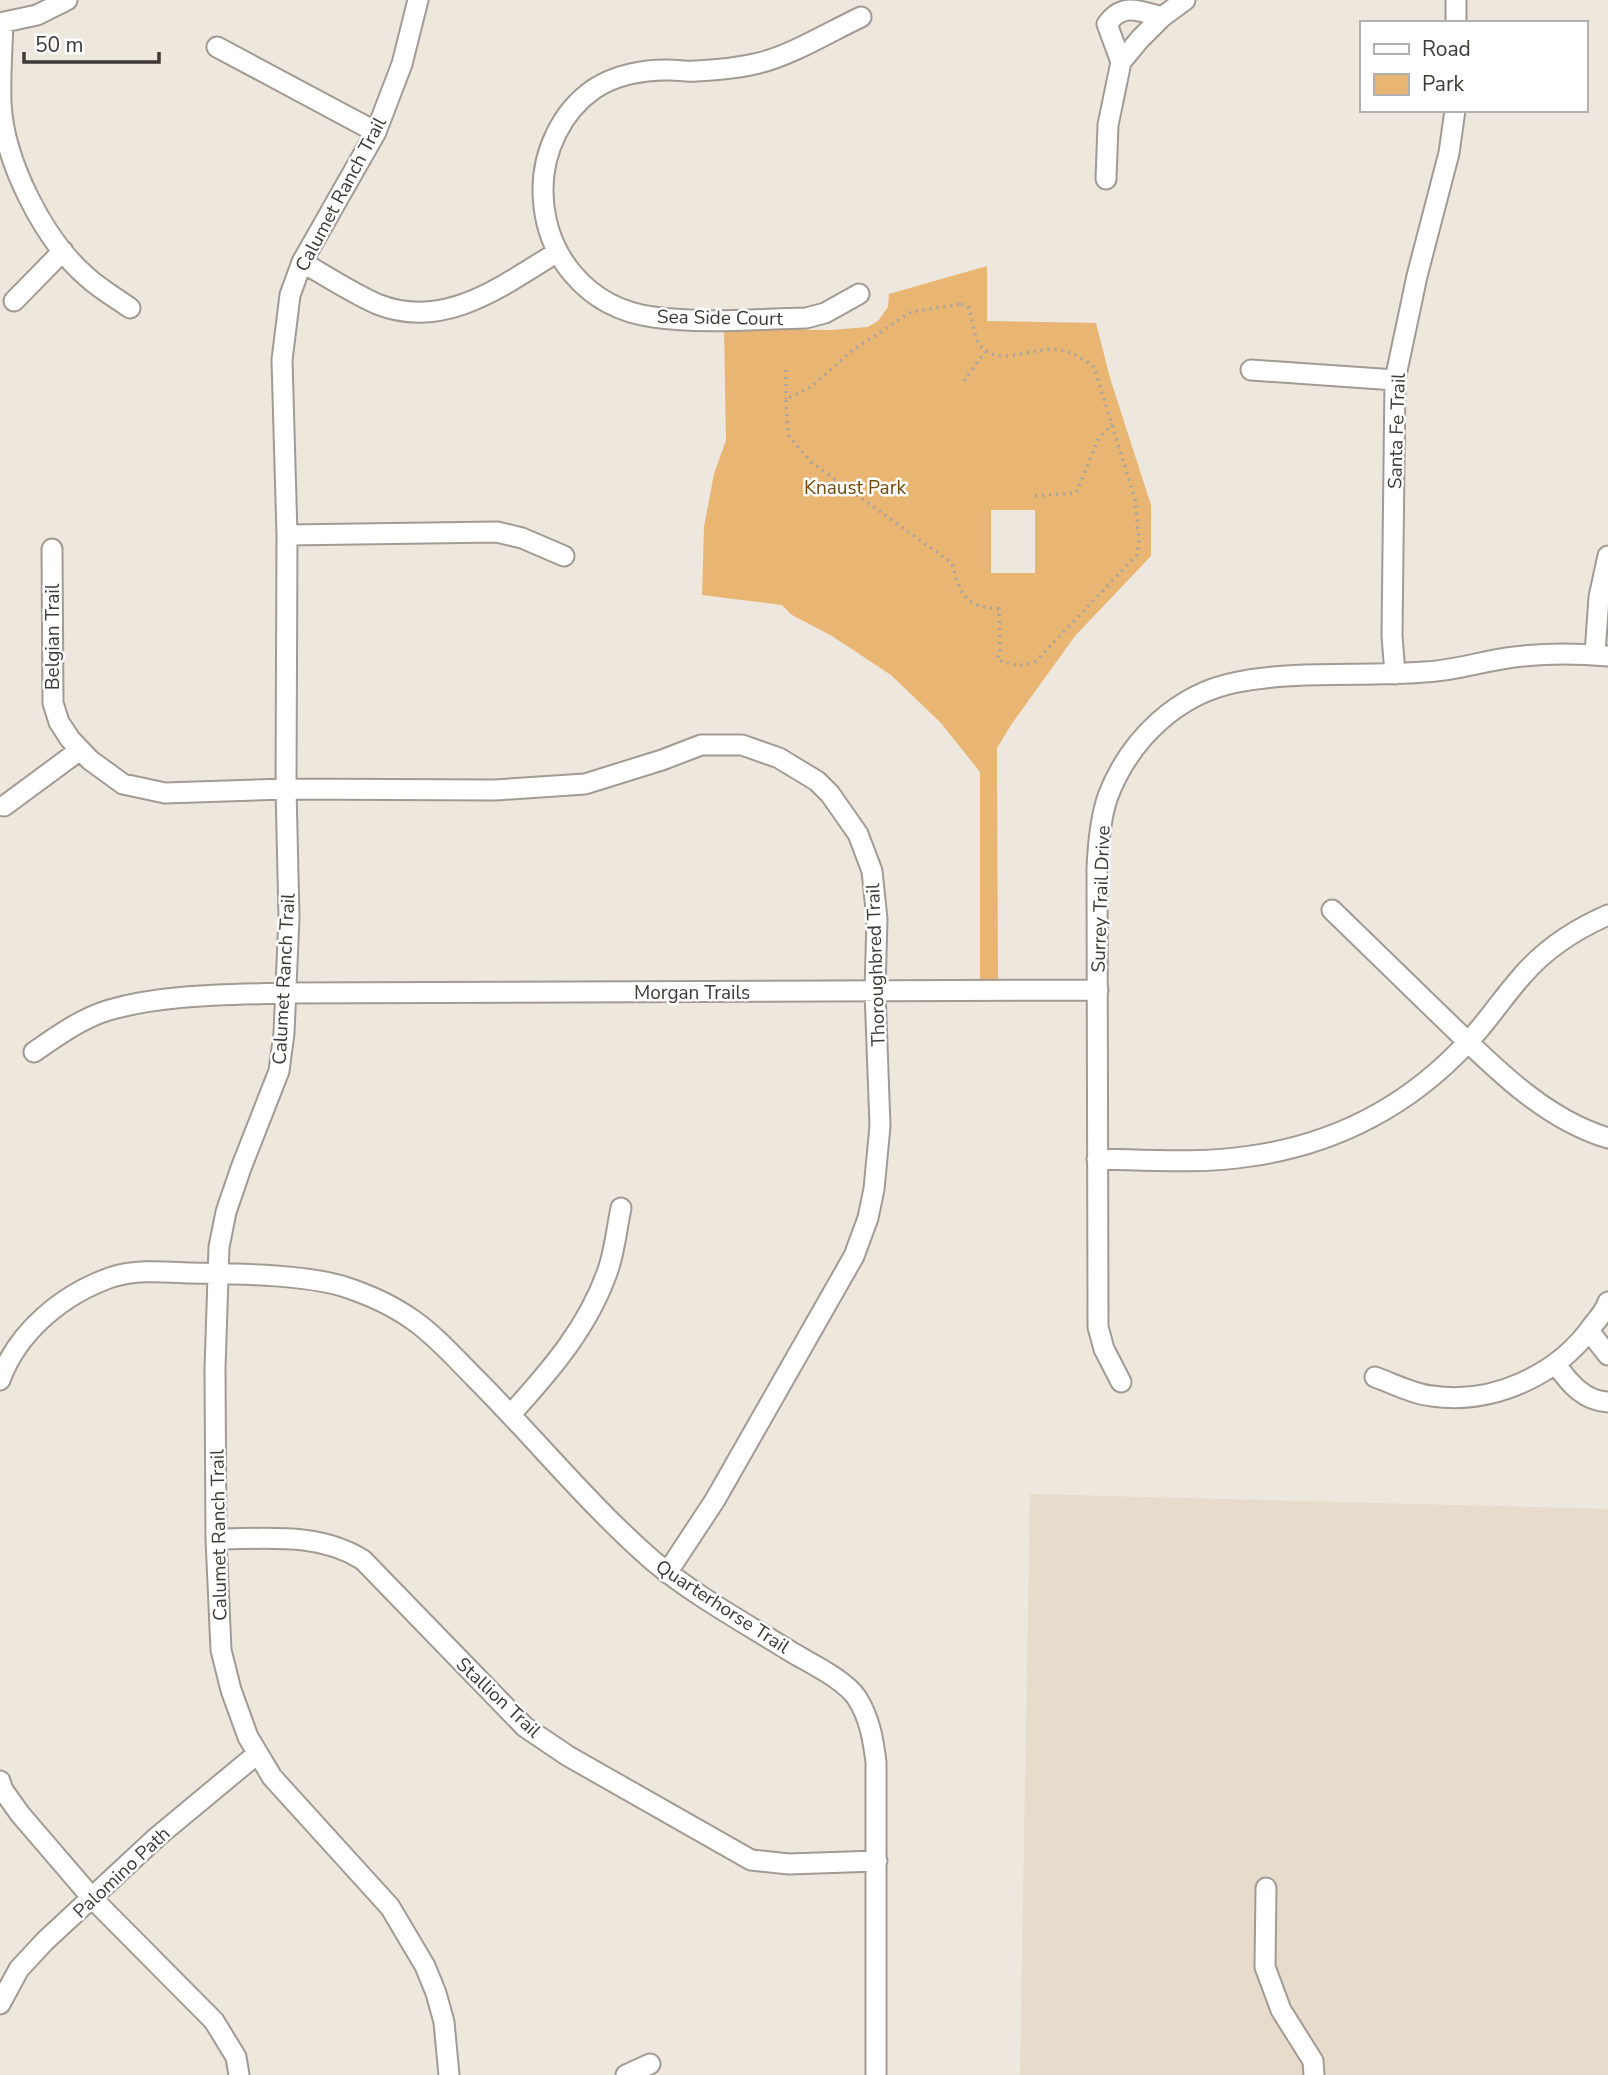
<svg xmlns="http://www.w3.org/2000/svg" width="1608" height="2075" font-family="'Nunito Sans',sans-serif">
<style>
.built{fill:#e7dbcc}
.green{fill:#e8b573;fill-rule:evenodd}
.lines{fill:none;stroke-linecap:round;stroke-linejoin:round}
.minor-casing{stroke:#a19b93;stroke-width:23}
.path{stroke:#a9a49d;stroke-width:3.5;stroke-dasharray:2 5;stroke-linecap:butt}
.minor{stroke:#fff;stroke-width:19}
.labels{text-anchor:middle;stroke-width:5;stroke-linejoin:round;paint-order:stroke}
.street-label{font-size:19px;fill:#3d3a37;stroke:#fff}
.park-label{font-size:19px;fill:#724a07;stroke:#fff}
</style>
<rect width="100%" height="100%" fill="#ede7de"/>
<path class="built" d="M1030,1494L1608,1509V2075H1020Z"/>
<path class="green" d="M987,266V321L1096,323L1110,378L1151,505V556L1075,636L1011,725L997,748L998,990L980,991V772L941,723L891,675L832,636L792,615L782,605L702,595L704,527L714,474L726,440L724,329L831,330L868,327L878,321L888,307L889,294ZM991,510H1035V573H991Z"/>
<g class="lines">
<g class="minor-casing">
<path id="minor" d="M418,0L402,64L376,132L302,262L290,295L282,360L287,535L286,789L289,917L284,1033L279,1071L241,1168L226,1212L219,1247L215,1368L216,1539L221,1650L231,1690L248,1737L272,1777L390,1907L425,1966L436,1993L444,2022L449,2075
M0,23L37,15L67,0
M3,23C2,50 0,77 1,103C4,161 43,239 87,277C100,289 116,298 130,308
M1456,23V0
M217,47L376,132
M1121,62L1107,24C1123,2 1139,11 1162,17
M1106,179L1108,125L1121,62L1140,39L1162,17L1185,0
M302,262C326,276 352,293 377,304C444,331 502,286 556,253
M859,294L825,313L806,318C756,319 703,324 653,317C587,308 543,255 543,189C543,151 562,111 594,89C615,75 645,69 670,70C679,70 687,72 696,71C717,70 739,68 759,63C792,55 829,32 861,17
M14,301L63,251
M1251,370L1395,380
M287,535L497,532L522,538L564,556
M52,549L53,703L59,722L70,739L90,760L123,784L165,793L286,789L495,790L585,784L662,760L701,745H742L779,758L817,781L830,794L858,834L872,871L877,919L875,991L880,1126L874,1189L868,1218L854,1256L715,1500L667,1573
M1595,654L1599,597L1608,556
M1395,674L1392,636L1395,380L1417,276L1449,153L1455,110
M4,806L80,750
M1332,910C1368,945 1404,980 1440,1015C1489,1062 1541,1118 1608,1138
M34,1052C57,1036 82,1018 109,1010C165,994 228,995 286,993L1098,990
M1097,1159C1148,1160 1201,1164 1251,1156C1336,1144 1410,1105 1468,1042C1488,1021 1503,997 1522,976C1545,949 1576,929 1608,915
M1589,1331L1608,1355
M1556,1364C1569,1383 1584,1401 1608,1402
M1375,1377C1394,1384 1413,1394 1432,1396C1493,1405 1558,1375 1593,1325C1599,1318 1605,1311 1608,1302
M0,1380C18,1331 63,1294 112,1277C137,1269 165,1272 191,1273C236,1274 300,1274 342,1286C367,1294 392,1305 413,1320C436,1336 456,1359 475,1378C535,1438 588,1504 652,1560C695,1596 745,1623 793,1653C812,1664 845,1680 857,1698C870,1719 873,1739 876,1762V2075
M1121,1382L1104,1349L1098,1327L1097,869C1098,844 1100,819 1108,796C1130,739 1178,693 1238,682C1299,670 1363,677 1424,672C1452,671 1480,662 1507,658C1541,653 1574,653 1608,656
M511,1414C551,1370 590,1325 609,1267C615,1248 617,1227 621,1208
M216,1539C266,1539 319,1532 363,1560L525,1727L568,1756L751,1860L789,1864L877,1861
M0,1781L3,1790L20,1814L93,1899L214,2021L236,2057L239,2075
M1266,1888L1265,1967L1281,2010L1313,2061L1314,2075
M0,2004L19,1969L45,1941L157,1837L257,1754
M626,2075L650,2064"/>
</g>
<path class="path" d="M961,304L969,308C973,320 973,335 980,345C997,369 1037,345 1059,350C1072,352 1084,359 1094,367L1135,499L1139,541L1137,555L1036,661C1021,668 1011,665 997,659L1000,651L999,609C965,607 960,594 952,563L811,462L788,435L786,399L811,387L853,350L911,312Z
M786,370V399
M964,381L985,352
M1035,496L1076,493L1098,440L1112,424"/>
<use href="#minor" class="minor"/>
</g>
<g class="labels">
<g class="street-label">
<text transform="translate(340 194) rotate(-62)" y="7">Calumet Ranch Trail</text>
<text transform="translate(720 317) rotate(1)" y="7">Sea Side Court</text>
<text transform="translate(1396 431) rotate(-88)" y="7">Santa Fe Trail</text>
<text transform="translate(52 637) rotate(-90)" y="7">Belgian Trail</text>
<text transform="translate(1100 899) rotate(-88)" y="7">Surrey Trail Drive</text>
<text transform="translate(875 965) rotate(-92)" y="7">Thoroughbred Trail</text>
<text transform="translate(283 979) rotate(-87)" y="7">Calumet Ranch Trail</text>
<text x="692" y="999">Morgan Trails</text>
<text transform="translate(218 1535) rotate(-91)" y="7">Calumet Ranch Trail</text>
<text transform="translate(723 1606) rotate(33)" y="7">Quarterhorse Trail</text>
<text transform="translate(499 1697) rotate(43)" y="7">Stallion Trail</text>
<text transform="translate(121 1872) rotate(-43)" y="7">Palomino Path</text>
</g>
<g class="park-label">
<text x="855" y="494">Knaust Park</text>
</g>
</g>
<rect x="1360" y="21" width="228" height="91" fill="#ffffff" stroke="#b1b0af" stroke-width="2"/>
<rect x="1374" y="44" width="35" height="10" fill="#ffffff" stroke="#b1b0af" stroke-width="2"/>
<text x="1422" y="56" font-size="21" fill="#3d3a37">Road</text>
<rect x="1374" y="74" width="35" height="21" fill="#e8b573" stroke="#b1b0af" stroke-width="2"/>
<text x="1422" y="91" font-size="21" fill="#3d3a37">Park</text>
<path d="M24 52v10h135v-10" fill="none" stroke="#3d3a37" stroke-width="3.5"/>
<text x="35" y="52" font-size="21" fill="#3d3a37" stroke="#ffffff" stroke-width="5" paint-order="stroke">50 m</text>
</svg>
